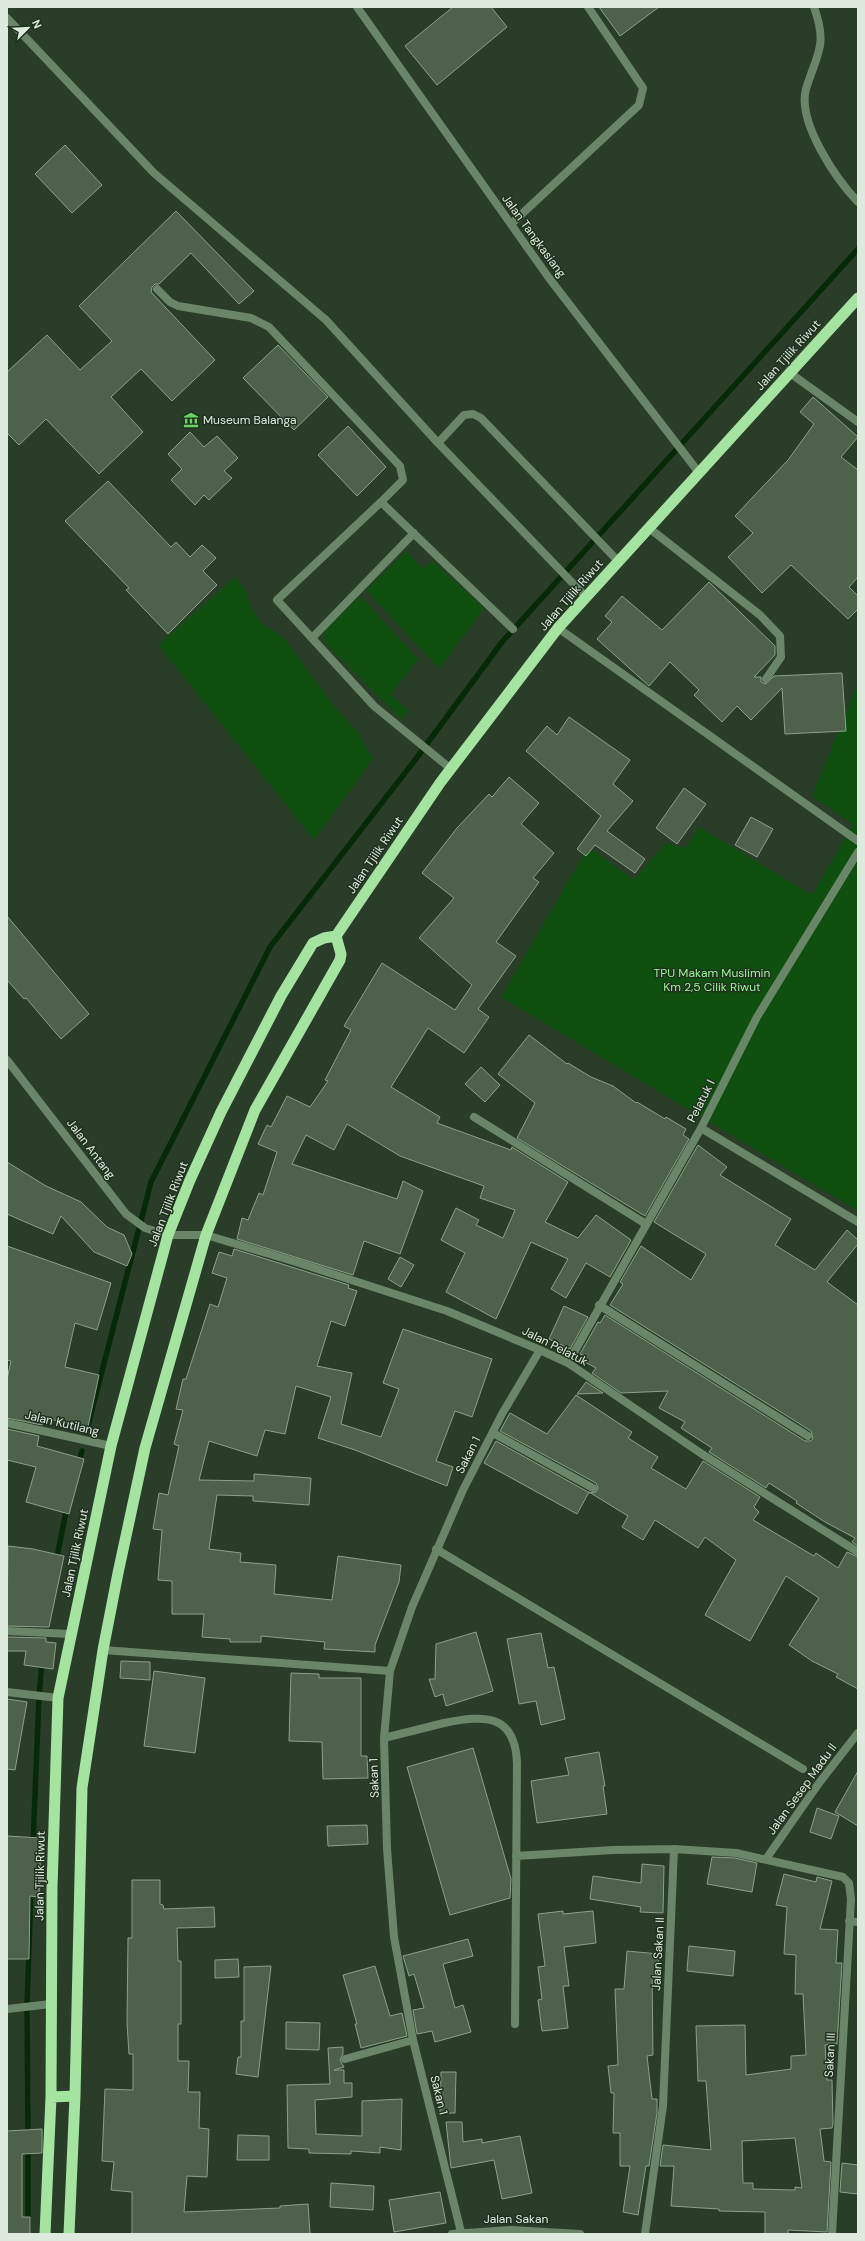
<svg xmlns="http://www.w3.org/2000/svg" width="865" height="2241" font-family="'DM Sans',sans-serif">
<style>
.green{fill:#0f5010}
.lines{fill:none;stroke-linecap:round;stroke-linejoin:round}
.stream{stroke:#072a06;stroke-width:5.5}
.building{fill:#4d614b;stroke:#8ba189;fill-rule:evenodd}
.service{stroke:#6a8668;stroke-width:8}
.minor{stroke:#6a8668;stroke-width:8}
.trunk{stroke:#a4e3a0;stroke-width:11}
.labels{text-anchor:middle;stroke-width:3;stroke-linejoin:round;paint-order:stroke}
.street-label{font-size:12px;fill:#deeadd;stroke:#20321f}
.poi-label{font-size:12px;fill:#deeadd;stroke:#20321f;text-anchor:start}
.park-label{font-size:12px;fill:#9bf396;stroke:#20321f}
</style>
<rect width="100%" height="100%" fill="#2a3d29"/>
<path class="green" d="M406,551L423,569L432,561L484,608L439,669L366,590Z
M235,577L246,592L250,605L260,622L283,637L337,710L357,731L373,759L314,840L158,645Z
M360,596L418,659L391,694L408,711L402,720L326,644L324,637L325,630Z
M858,683V1211L501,997L588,847L634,880L666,843L685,848L699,827L812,895L853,824L812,796Z"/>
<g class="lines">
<path class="stream" d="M87,1429L151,1182L270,947L415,760L502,642L858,249
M78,1464L82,1451
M56,1562L67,1507
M33,1845L39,1696L42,1662
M28,2137L27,2007L31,1889
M28,2147V2234"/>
</g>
<path class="building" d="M453,7H491L507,27L437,85L405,46Z
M599,7H659L620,36Z
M65,145L102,185L72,213L35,174Z
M176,211L254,291L239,304L191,253L159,284H155L152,287L151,292L215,360L172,401L141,369L111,397L143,432L99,474L46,419L19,445L7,433V372L47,335L80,370L112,341L79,306Z
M278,345L328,397L294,430L243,378Z
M813,397L858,437L841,457L858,470V577L849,587L858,596V609L848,619L791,565L762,593L728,557L753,533L735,516L788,460L814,424L800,412Z
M348,426L386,467L357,496L318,455Z
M190,432L204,447L217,436L238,458L224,471L232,478L209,500L204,495L195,505L171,480L182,469L168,454Z
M108,481L171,547L176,542L190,557L202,545L216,558L203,571L217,585L168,634L126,590L129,588L65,521Z
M709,582L775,646V655L754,677H761V682L766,684L774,676L842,673L846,731L785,734L782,688L751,720L737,706L722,722L694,695L699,690L670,662L649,686L597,639L612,622L605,616L622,596L662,630Z
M569,717L630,760L613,784L633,801L607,831L645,859L635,873L595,845L586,856L577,849L601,816L526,751L547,726L557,735Z
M509,777L539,803L521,824L554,853L533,878L539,882L496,942L516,956L478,1009L489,1017L464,1053L428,1028L391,1087L440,1117L437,1123L511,1150L512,1147L568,1182L545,1222L578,1238L596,1215L631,1240L610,1277L586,1263L566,1298L551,1289L568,1259L531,1242L496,1319L446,1292L465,1253L441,1240L456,1208L479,1220L476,1225L503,1238L515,1210L480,1198L484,1186L400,1156L347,1124L334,1150L306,1135L292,1164L397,1199L403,1181L423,1191L400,1254L364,1241L353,1275L237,1239L242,1218L248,1220L259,1193L263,1195L277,1152L258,1144L267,1125L271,1127L287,1096L310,1107L328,1081L325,1080L351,1030L344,1026L382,963L455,1010L472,985L419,938L454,898L422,873L457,828L489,794L492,797Z
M684,788L706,804L677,844L656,828Z
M751,817L773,829L757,857L735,845Z
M7,916L89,1014L61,1039L26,998L24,999L7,980Z
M529,1035L567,1064L568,1063L591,1077L613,1086L636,1103L637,1102L665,1119L666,1117L686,1129L683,1135L689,1139L645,1216L517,1138L535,1103L498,1074Z
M481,1067L500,1085L485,1102L465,1084Z
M698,1145L727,1167L720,1175L791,1219L775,1245L815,1270L847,1230L858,1240V1244L827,1282L858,1305V1546L852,1542L855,1538L825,1522L796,1503L797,1501L769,1483L766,1488L709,1452L712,1448L681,1428L685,1422L659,1408L668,1391L621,1393L592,1373L596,1368L583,1361L586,1356L580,1354L598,1322L600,1323L605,1315L805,1441H810L813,1439L811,1431L610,1305L623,1284L620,1282L641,1246L691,1280L706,1254L654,1222Z
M7,1162L46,1186L81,1202L107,1227L124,1235L132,1254L127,1266L94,1252L61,1216L53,1234L7,1214Z
M7,1246L111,1283L97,1330L75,1323L65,1367L99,1375L88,1427L44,1418L42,1425L7,1418V1379L11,1361L7,1360Z
M234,1249L349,1285L348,1288L357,1291L345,1326L331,1321L317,1366L352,1373L341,1424L381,1437L399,1389L383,1383L403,1329L492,1359L472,1417L455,1411L436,1461L453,1467L447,1486L355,1450L318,1438L331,1397L296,1386L285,1434L265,1430L257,1456L209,1441L199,1480L254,1481V1474L311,1478L309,1505L253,1501V1496L217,1495L209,1549L241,1553L240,1562L276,1565L274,1594L332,1600L338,1556L401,1565L399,1582L375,1645V1652L324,1649L325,1642L261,1636V1642H230V1639L202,1637L204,1614H172V1581L158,1580L162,1530L153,1529L159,1493L168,1495L179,1446L174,1444L183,1410L176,1409L183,1379H186L210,1304L218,1307L227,1278L212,1273L219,1252L232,1256Z
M400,1257L414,1265L401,1287L388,1279Z
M564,1306L588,1317L570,1349L549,1339Z
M586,1382L603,1393L577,1394Z
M576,1395L632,1432L628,1438L658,1457L651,1468L686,1489L703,1461L760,1497L754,1507L759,1512L753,1520L814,1556L816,1553L838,1568L847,1552L858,1557V1689L836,1677L838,1674L812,1661L789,1645L819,1598L786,1576L750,1641L705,1615L736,1560L705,1537L698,1548L655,1520L643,1540L622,1527L628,1516L589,1492L577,1514L484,1463L496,1441L590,1493L596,1492L598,1488L596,1483L500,1431L510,1413L547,1434Z
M7,1429L39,1436L37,1446L84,1459L69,1514L26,1502L36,1467L7,1460Z
M8,1546L33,1549L64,1556L49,1627L7,1626Z
M476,1632L493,1691L446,1706L443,1694L435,1697L429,1679H435L436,1644Z
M541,1633L548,1668L554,1667L565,1719L541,1725L536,1701L519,1704L507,1639Z
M7,1637L46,1638V1642L56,1643L53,1669L24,1665L26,1651H7Z
M121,1661L150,1662V1680L120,1678Z
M154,1671L205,1678L195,1753L144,1746Z
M291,1673L319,1674V1678H361V1756H367L368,1778L323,1779L322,1742L289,1741Z
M7,1699L27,1702L15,1770L7,1769Z
M473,1748L511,1879L510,1898L450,1915L407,1767Z
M599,1752L605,1786H603L607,1814L537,1823L531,1781L569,1775L565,1758Z
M858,1771V1826L835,1812Z
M817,1808L839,1816L831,1839L810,1832Z
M367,1825L368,1844L328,1846L327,1826Z
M7,1836L41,1838L39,1897L30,1896L29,1959H7Z
M712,1857L735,1858L757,1863L752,1892L707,1884Z
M642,1864L664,1866L663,1913L640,1912L641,1907L590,1899L593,1876L641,1883Z
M784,1874L816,1882L817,1877L832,1881L820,1929L838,1930L836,1963H842L837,2044L825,2045L827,2080H832L833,2124L832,2128L820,2129L824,2161L831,2162L827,2232L788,2230V2234H765V2212L719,2211V2209L671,2206L674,2166H660L663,2145L711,2150L706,2081H698L696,2026L745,2025L746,2075L791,2069V2056L806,2055L803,1994H795L796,1955L784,1954L787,1907L776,1905ZM795,2138L802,2188L795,2187V2190L753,2189V2183H743L742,2141Z
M132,1880H160V1904L163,1905L164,1909L214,1907L215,1927L177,1928L178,1961H181V2024H178V2061H189L188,2092H200L199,2128L209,2129L207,2177L187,2176L184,2212L280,2208V2206L308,2204L310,2234H132V2192L111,2190L114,2162L102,2161L105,2089L133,2090V2054H129L127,2023L128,1938H132Z
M563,1911V1914L593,1911L596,1943L564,1947L569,1986H563L568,2028L542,2031L538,2000L542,1999L538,1967L545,1966L538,1914Z
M468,1939L473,1956L443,1964L455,2008L463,2005L471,2032L435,2042L432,2031L417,2034L413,2010L424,2008L414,1974L409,1976L403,1956Z
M689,1946L735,1951L733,1976L687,1971Z
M627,1951L659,1954L657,1975H652L653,2055L647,2056L652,2099H657V2113L649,2166H646L638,2215L623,2212L630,2166H620V2133H613L614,2093H611L608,2066L618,2065L615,1989H624Z
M238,1959L239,1977L215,1978V1960Z
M271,1966L258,2077L236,2074L238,2057H241V2021H244V1967Z
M375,1966L390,2016L402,2013L407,2036L361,2048L355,2024H357L343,1975Z
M286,2022L320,2023L319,2050L286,2049Z
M343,2047V2054L340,2060L344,2067L334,2070H344V2083H352V2097L315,2100L316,2134L362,2136V2101L402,2099L401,2150L380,2147V2153L351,2151V2154L309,2153V2149L288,2148L287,2085L330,2084L328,2048Z
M441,2072H456L455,2113H440Z
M446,2122H462L463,2142L482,2139V2143L520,2136L532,2193L502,2199L494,2160L451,2168Z
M42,2129V2153L22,2154V2217H30V2234H7V2131Z
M238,2135L269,2136V2160H237Z
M842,2163L858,2165V2194L840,2192Z
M331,2183L374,2186L373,2210L330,2207Z
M440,2192L446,2223L394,2232L389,2200Z"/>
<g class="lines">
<path class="service" d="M7,18L154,173L326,320L438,443L586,597
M157,289L170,302L178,306L251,318L269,327L400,466L403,480L381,502
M790,373L858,422
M438,443L464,415L473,414L481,418L618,561
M312,638L414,533
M451,769L374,706L277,600L381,502L513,629
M493,1433L593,1488
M7,1692L58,1698"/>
<path class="minor" d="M357,7L549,278L700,474
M814,7C828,46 817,53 806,89C797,122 836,179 858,202
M511,224L639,105L643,88L588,7
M649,528L760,615L780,636L781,657L766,679
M558,628L858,841
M7,1060L126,1214L145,1228L168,1235H206L296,1262L447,1311L540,1350L568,1363L702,1454L858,1552
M474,1117L646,1224
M701,1128L858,1222
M599,1305L808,1436
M568,1363L701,1128L757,1017L858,852
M7,1423L111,1446
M436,1549L803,1769
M7,1631L70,1634
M103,1650L390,1671
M384,1738C404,1733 424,1728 444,1723C484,1715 515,1713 517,1763L515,2024
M516,1856L613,1850L674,1849
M766,1859L819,1783L858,1733
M849,1921L858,1922
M7,2009L51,2004
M345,2059L413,2040
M461,2232L413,2040L394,1937L387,1849L384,1738L390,1671L412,1607L463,1490L502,1414L540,1350
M452,2234L511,2230L580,2234
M645,2234L663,2106L674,1849L736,1853L843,1877L849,1883L851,1899L832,2234"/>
<path class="trunk" d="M51,2097L75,2096
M45,2234L51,2097L52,1888L58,1698L111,1446L168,1235L190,1180L221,1112L281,996L313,943L324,938L336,936L440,783L558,628L858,298
M69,2234L75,2096L82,1788L103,1650L118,1573L145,1448L206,1235L255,1110L340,960L341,954L336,936"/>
</g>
<defs>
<g id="museum-bare" transform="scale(1.2)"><path d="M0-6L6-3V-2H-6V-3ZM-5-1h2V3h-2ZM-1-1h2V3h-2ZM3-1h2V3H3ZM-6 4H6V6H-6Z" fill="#68d465" stroke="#20321f" stroke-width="2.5" paint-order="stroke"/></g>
</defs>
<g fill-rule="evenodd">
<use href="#museum-bare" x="191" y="420"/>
</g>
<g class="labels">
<g class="street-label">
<text transform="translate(534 236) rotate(54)" y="4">Jalan Tangkasiang</text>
<text transform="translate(788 355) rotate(-48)" y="4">Jalan Tjilik Riwut</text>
<text transform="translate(571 595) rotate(-49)" y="4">Jalan Tjilik Riwut</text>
<text transform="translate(375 855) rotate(-56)" y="4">Jalan Tjilik Riwut</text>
<text transform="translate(701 1101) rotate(-63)" y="4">Pelatuk I</text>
<text transform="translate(91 1149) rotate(53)" y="4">Jalan Antang</text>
<text transform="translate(168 1204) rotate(-69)" y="4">Jalan Tjilik Riwut</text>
<text transform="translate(555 1346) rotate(27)" y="4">Jalan Pelatuk</text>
<text transform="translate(62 1423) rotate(13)" y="4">Jalan Kutilang</text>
<text transform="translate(468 1455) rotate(-63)" y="4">Sakan 1</text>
<text transform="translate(75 1553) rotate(-78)" y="4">Jalan Tjilik Riwut</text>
<text transform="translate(374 1778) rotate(-92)" y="4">Sakan 1</text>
<text transform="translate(802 1789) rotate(-54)" y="4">Jalan Sesep Madu II</text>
<text transform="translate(40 1876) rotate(-89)" y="4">Jalan Tjilik Riwut</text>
<text transform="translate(658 1954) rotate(-87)" y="4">Jalan Sakan II</text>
<text transform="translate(830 2055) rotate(-87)" y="4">Sakan III</text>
<text transform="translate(439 2095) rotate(76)" y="4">Sakan 1</text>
<text x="516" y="2223">Jalan Sakan</text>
</g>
<g class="poi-label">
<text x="203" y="424">Museum Balanga</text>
</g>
<g class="park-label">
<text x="712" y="977">TPU Makam Muslimin<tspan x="712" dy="14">Km 2,5 Cilik Riwut</tspan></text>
</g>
</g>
<rect width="865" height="2241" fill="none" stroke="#deeadd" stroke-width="16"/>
<g transform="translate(28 28) rotate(66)" stroke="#20321f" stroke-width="3" paint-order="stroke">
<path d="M0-3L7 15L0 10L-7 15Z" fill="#deeadd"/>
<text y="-6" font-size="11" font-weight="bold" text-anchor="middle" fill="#deeadd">N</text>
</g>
</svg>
